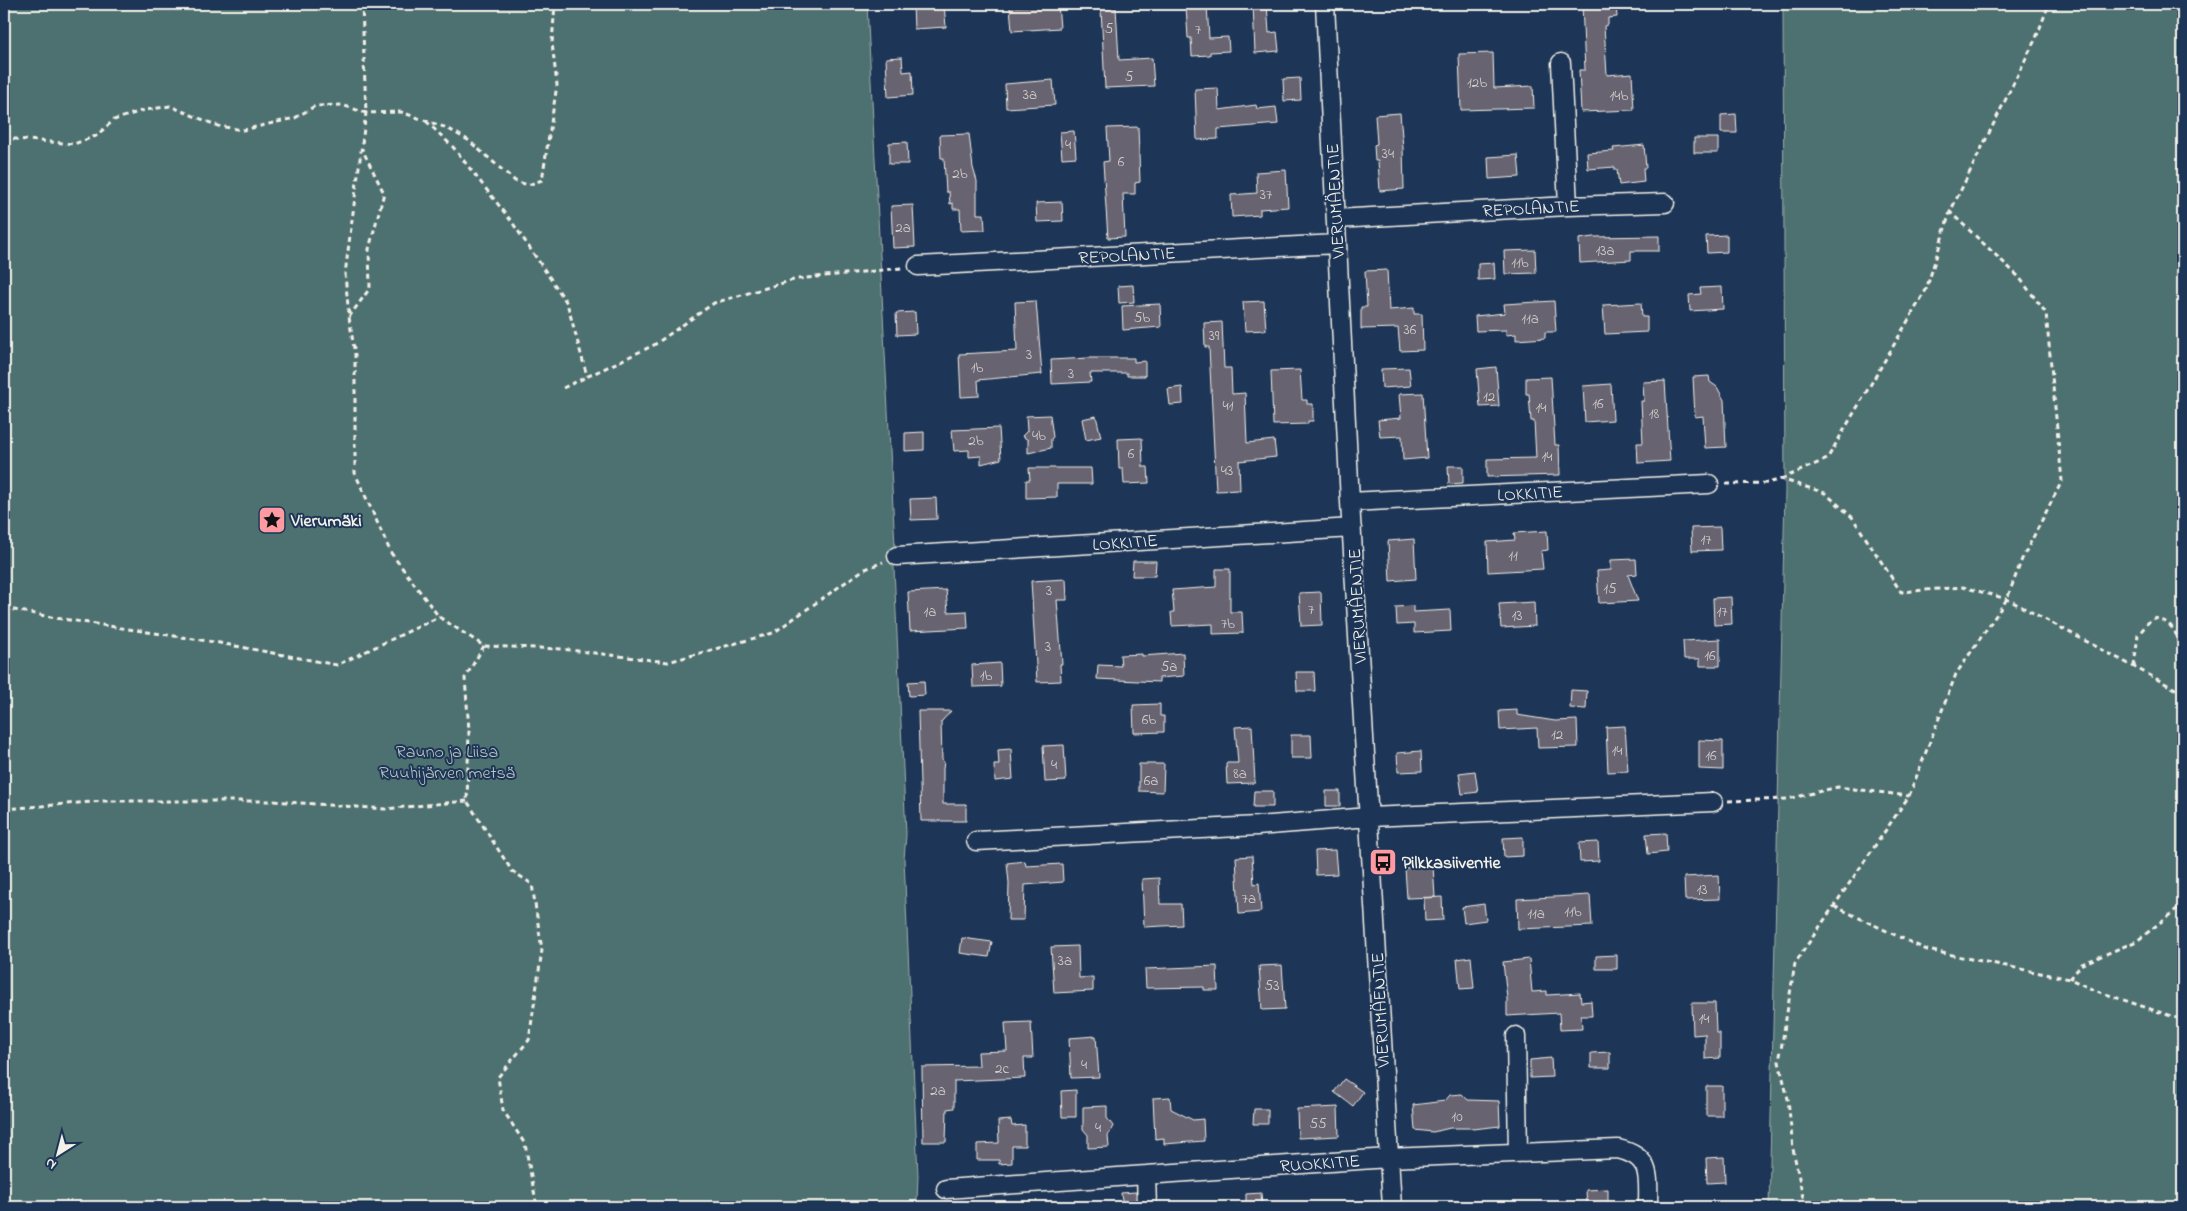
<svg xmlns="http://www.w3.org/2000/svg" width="2187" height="1211" font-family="'Indie Flower',sans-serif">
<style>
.green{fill:#4e7070;stroke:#a1b0ac}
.building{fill:#676471;stroke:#f4f1e8}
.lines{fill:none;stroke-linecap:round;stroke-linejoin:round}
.minor-casing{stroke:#f4f1e8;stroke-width:21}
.path{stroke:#f4f1e8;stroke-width:3;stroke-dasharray:5 4;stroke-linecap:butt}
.minor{stroke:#1d3557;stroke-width:18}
.labels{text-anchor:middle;stroke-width:4;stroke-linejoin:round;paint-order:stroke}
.number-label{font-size:15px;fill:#d1ceca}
.street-label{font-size:18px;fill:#f4f1e8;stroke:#1d3557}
.poi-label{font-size:18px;font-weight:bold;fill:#f4f1e8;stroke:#1d3557;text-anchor:start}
.park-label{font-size:18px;fill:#bac4be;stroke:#1d3557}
</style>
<rect width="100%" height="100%" fill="#1d3557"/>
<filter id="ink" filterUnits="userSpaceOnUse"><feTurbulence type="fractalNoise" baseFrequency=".02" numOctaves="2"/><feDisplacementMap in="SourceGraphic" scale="10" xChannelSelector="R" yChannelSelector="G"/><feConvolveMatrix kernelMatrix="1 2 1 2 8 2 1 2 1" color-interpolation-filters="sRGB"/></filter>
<g filter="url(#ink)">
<path class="green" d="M4,4H867L895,546L894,568L906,835L904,859L918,1176L917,1202L913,1207H4Z
M1783,4H2183V1207H1769L1785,490Z"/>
<path class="building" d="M913,4H944L946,27L914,29Z
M1058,4L1060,28L1012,31L1010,7Z
M1253,4H1267L1269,33L1277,32L1279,51L1255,53Z
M1582,4H1616L1617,17L1608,18V25L1604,26L1607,75L1632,73L1634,110L1581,112L1579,70H1585Z
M1207,5L1209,38L1228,37L1229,51L1210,52V55L1192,56L1191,38H1188L1186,6Z
M1116,8L1119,60L1152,58L1154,86L1105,88L1101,9Z
M1493,53L1494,88L1533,86L1534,108L1461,110L1459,54Z
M902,57L903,72L912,71L913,95L888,97L886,58Z
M1300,78L1301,100L1284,101L1283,79Z
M1053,80L1055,105L1006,108L1005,84Z
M1218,88L1219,110L1256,105L1257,109L1276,107L1278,124L1218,129V139L1197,140L1195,89Z
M1400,113L1403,148L1404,189L1380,191L1378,161H1375L1374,145L1377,144L1375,115Z
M1736,114L1737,133H1721V115Z
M1138,127L1140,182L1135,183V194H1123L1125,237L1108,238L1103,162L1109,161L1107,128Z
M1074,131L1076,157L1062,158L1060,132Z
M969,134L973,168L977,181V214H984L985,230L961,231L960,209H953V203L950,204L949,192H946L944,158H941L940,135Z
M1694,138H1718V153H1694Z
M907,142L908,164H889V143Z
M1644,145L1646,168H1643L1644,182L1619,185L1617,170H1615V167L1588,169L1587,153L1614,151L1613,148Z
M1518,155L1520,177L1489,179L1488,157Z
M1286,170L1288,207L1260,209V215L1232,217L1231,195L1257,193L1256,172Z
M1062,202L1063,221L1037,222L1036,203Z
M913,205L915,247L893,248L891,206Z
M1727,235V252L1707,253L1706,236Z
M1659,236V251H1631V260L1580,263L1579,239L1593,237Z
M1535,250L1536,273L1505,274L1504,251Z
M1494,263L1495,279L1478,280V264Z
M1387,270L1389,310L1414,308V314H1422L1423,350L1400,351L1398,328L1361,329V307H1367L1365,271Z
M1133,285L1134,302L1119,303L1118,286Z
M1722,287L1723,309L1690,311L1689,295L1701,294L1700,288Z
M1036,301L1042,374L978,380L979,396L961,397L959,354L1017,351L1015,302Z
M1264,301L1266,330L1245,331L1243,302Z
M1554,301L1556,332H1545V338L1516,340V334L1506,335V330L1476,331L1475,316L1505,313L1504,304Z
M1641,303L1642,317H1647V332L1605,334L1603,305Z
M1160,304L1161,327L1123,330L1122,306Z
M915,312L916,334L897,335L896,313Z
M1222,322L1224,368H1231L1232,394L1245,393L1247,443L1274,440L1276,457L1239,461L1240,490L1216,491L1209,347H1205L1204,323Z
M1089,358H1134V362L1145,361V376H1127V373H1090L1091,382L1052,384L1051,360Z
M1496,367L1499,406L1480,407L1477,369Z
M1409,368L1411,386L1382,388L1381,369Z
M1300,370L1302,400H1307V404H1313V421H1308V424L1273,425L1271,371Z
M1709,376L1710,382L1717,387L1724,400L1726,447L1705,448L1703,416L1695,417L1693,377Z
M1551,377L1555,445H1559L1560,475L1487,477V459L1536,458L1534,421H1531L1529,394H1526V378Z
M1665,381L1670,461L1638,463L1637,443H1643L1641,401H1644L1643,382Z
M1611,384L1613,420L1585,422L1583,386Z
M1182,387L1183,404L1170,405L1168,389Z
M1423,393L1427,458L1403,460L1402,436L1380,437L1378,420L1401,418L1399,394Z
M1050,415L1053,437L1051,439V448L1028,453V440L1022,436L1027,431L1026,416Z
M1096,416L1101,437L1086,440L1082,419Z
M999,428L1001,459L981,464V456L969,457V450L954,451L952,430Z
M924,432V450L905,451V433Z
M1142,438L1143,467H1148L1149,483L1124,484L1123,469H1119L1118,439Z
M1448,466H1463V483L1449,484Z
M1029,468H1091L1092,484H1057V497L1026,498V480H1030Z
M936,498L937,519L911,520L910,499Z
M1720,527L1721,550L1692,551L1691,528Z
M1547,531L1548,550L1541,551L1543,569L1488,572L1487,542L1515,540L1514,533Z
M1414,539L1416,579L1390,581L1388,541Z
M1636,559L1637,574L1628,575L1638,601L1599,603L1597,571L1611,570V560Z
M1133,561H1156L1155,576H1132Z
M1216,569H1230V612H1242L1243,633L1213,634V624L1172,626L1171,612H1174L1172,590L1216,587Z
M1066,579L1067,600H1057L1062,664H1060L1061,681L1037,682L1031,581Z
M946,590L948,612L967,611L968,628L910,631L908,592Z
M1321,592L1322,625L1301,626L1299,593Z
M1731,597L1732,624L1714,625L1713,598Z
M1534,602L1535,626L1501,628L1499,604Z
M1413,606V612L1450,610L1451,631L1414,633V624L1397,625L1396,607Z
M1720,639V666H1700V659H1684L1683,641Z
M1183,653L1184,676L1159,678V682L1097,679L1098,665L1121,666L1120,655L1142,654V656Z
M1000,663L1001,686L973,687L972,665Z
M1296,672H1314L1315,691H1297Z
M924,681L925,695L909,696L908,682Z
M1571,690L1587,691L1586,709L1570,708Z
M1160,704V716H1164V732L1134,733L1133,705Z
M1517,710V715L1555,721L1577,720L1578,747L1538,748L1537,728L1500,730L1499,711Z
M918,711H951L941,722L942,760L944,762L943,769V804H966V821H921Z
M1252,726L1255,783L1227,784L1226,763H1238L1235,727Z
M1625,726L1628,771L1608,772L1606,727Z
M1291,735H1311L1312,758H1291Z
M1699,740L1723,741V770L1699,769Z
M1064,745L1066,781L1045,782L1043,746Z
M1011,749L1013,779L995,781L994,765H999L998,750Z
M1421,751L1422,771L1398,772L1397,753Z
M1139,764H1164L1163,792L1139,791Z
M1475,771L1478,792L1462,794L1459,773Z
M1254,791H1273V807H1253Z
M1326,791H1340V806H1326Z
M1666,833L1667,852L1648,854L1646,834Z
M1523,837V856L1504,857L1503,838Z
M1598,842L1599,861L1580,862L1579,843Z
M1335,850L1337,874L1316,875L1315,851Z
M1252,856L1254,884L1259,883L1261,912L1239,914L1236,857Z
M1025,861L1026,866L1062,864L1063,882L1025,885L1024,920H1008L1009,883L1007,863Z
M1433,866L1435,897L1407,898L1405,868Z
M1719,875L1720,899L1685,900L1684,877Z
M1159,878L1160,904H1181L1182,925L1144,927L1142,879Z
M1590,895L1592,926L1518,929L1517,899Z
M1442,897L1443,920L1425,921L1424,898Z
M1484,904L1486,920L1464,923L1462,907Z
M962,938L992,942L989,957L960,953Z
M1078,946L1079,978L1093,977V991L1054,993L1051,947Z
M1617,955V969H1596V956Z
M1471,957L1474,988L1460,989L1457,959Z
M1529,959L1532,992L1547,991V995L1580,993L1581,1002L1591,1001L1592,1016H1581L1582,1029L1560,1030L1559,1013L1507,1016V998L1503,962Z
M1282,965L1285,1009L1262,1010L1259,966Z
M1217,966L1218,990H1204V987L1146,988L1145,969Z
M1692,1003H1715L1716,1033H1720V1058L1705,1059V1034L1693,1035Z
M1031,1022L1033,1058H1024L1025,1078L954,1081V1108L947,1109L946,1142H923L922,1067L979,1066L978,1052L1007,1051L1005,1023Z
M1096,1036L1099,1077L1071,1078L1069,1038Z
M1610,1052V1068H1591V1053Z
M1551,1058L1552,1077L1530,1078V1060Z
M1344,1079L1363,1092L1353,1106L1334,1092Z
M1706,1086H1722V1116H1706Z
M1076,1090V1117H1062L1061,1091Z
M1462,1094L1468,1100L1499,1101L1500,1126L1473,1129L1471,1128H1450L1433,1132L1415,1130L1413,1105L1445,1101L1450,1095Z
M1170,1097L1171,1109L1193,1120L1203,1119L1204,1141L1164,1144V1138L1155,1139L1153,1098Z
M1107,1106V1118L1113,1126L1108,1136L1109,1147L1088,1148V1135L1083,1129V1107Z
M1338,1107L1339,1136L1298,1138L1297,1109Z
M1254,1109H1268V1124H1253Z
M1011,1120L1012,1126L1025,1125V1146H1012V1163L999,1164V1160H977V1144L999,1143L998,1121Z
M1724,1157L1725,1182L1707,1183L1706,1158Z
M1608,1189V1207H1587L1586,1190Z
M1136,1192V1207H1123L1121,1193Z
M1261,1193L1262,1207H1246V1194Z"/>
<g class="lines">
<g class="minor-casing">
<path id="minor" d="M1325,4L1350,502L1392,1207
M1561,63L1568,206
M1336,219L1568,206L1665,203
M918,266L1337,244
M1350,502L1709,484
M897,556L1352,528
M976,841L1257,826L1369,817L1713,802
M1516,1036L1518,1153
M1146,1175L1147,1207
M946,1189L1388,1158L1618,1149C1653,1157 1648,1177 1648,1207"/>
</g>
<path class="path" d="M362,4L366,113L345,274L349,317L355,355V473L391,553L439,617L484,646L562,649L668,662L773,633L863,570L883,562
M426,121L453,147L512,222L567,303L587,376
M4,138L74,144L96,136L114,120L141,111L170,106L218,126L243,130L295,118L315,106L342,105L366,113L401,112L447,128L468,140L515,181L528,185L542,180L557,85L552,43L555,4
M349,317L370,288L369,249L384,193L362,149
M563,388L654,345L714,303L797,279L902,268
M1781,479L1827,459L1926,290L1950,212
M1726,484L1768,483L1781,479L1825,493L1852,517L1901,592L1963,587L2007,599L2183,693
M4,608L56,618L214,642L337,665L439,617
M484,646L465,678L469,730L467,801L512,871L532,884L542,950L529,1040L498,1077L503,1110L525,1144L537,1207
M2134,666L2138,635L2152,618C2178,620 2180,644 2183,665
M1728,801L1788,799L1838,787L1909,796
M4,809L104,801H273L385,809L467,801
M1834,906L1927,950L2070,979L2094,990L2183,1020
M2070,979L2082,964L2137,941L2183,904
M1805,1207L1793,1149L1788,1099L1779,1062L1795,963L1909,796L1956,674L2007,599L2022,559L2062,481L2046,313L2019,277L1950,212L2036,38L2049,4"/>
<use href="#minor" class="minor"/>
</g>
</g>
<defs>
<g id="sight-square" transform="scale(1.4375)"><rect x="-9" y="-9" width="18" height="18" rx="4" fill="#ff9aa2" stroke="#1d3557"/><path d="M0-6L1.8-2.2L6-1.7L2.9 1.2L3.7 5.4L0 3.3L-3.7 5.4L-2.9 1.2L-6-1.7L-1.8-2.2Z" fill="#111"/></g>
<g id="bus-square" transform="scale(1.4375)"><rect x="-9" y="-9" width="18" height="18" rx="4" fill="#ff9aa2" stroke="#1d3557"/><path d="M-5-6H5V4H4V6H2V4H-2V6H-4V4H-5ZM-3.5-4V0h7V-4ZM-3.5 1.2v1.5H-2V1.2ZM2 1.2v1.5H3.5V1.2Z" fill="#111"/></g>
</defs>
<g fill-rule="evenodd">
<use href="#sight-square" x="272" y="520"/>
<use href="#bus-square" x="1383" y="862"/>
</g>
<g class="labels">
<g class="number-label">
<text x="1109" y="33">5</text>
<text x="1198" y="34">7</text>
<text x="1129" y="81">5</text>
<text x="1477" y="87">12b</text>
<text x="1030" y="99">3a</text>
<text x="1619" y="100">14b</text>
<text x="1068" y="149">4</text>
<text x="1388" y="158">34</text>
<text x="1121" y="166">6</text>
<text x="960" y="178">2b</text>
<text x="1266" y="199">37</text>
<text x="903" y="232">2a</text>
<text x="1605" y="255">13a</text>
<text x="1520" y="267">11b</text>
<text x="1142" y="322">5b</text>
<text x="1530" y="323">11a</text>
<text x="1410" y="334">36</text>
<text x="1214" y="340">39</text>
<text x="1029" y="359">3</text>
<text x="977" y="372">1b</text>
<text x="1071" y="378">3</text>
<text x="1489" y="401">12</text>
<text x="1598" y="408">16</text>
<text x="1228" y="410">41</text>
<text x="1541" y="412">14</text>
<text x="1654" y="418">18</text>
<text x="1039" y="440">4b</text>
<text x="976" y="445">2b</text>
<text x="1131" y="458">6</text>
<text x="1547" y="461">14</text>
<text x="1227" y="475">43</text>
<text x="1706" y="544">17</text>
<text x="1513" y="560">11</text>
<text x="1610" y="593">15</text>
<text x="1049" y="595">3</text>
<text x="1311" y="614">7</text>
<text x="930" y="616">1a</text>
<text x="1722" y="616">17</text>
<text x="1517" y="620">13</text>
<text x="1228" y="628">7b</text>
<text x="1048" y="651">3</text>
<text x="1710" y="660">16</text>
<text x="1169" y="671">5a</text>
<text x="986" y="680">1b</text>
<text x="1149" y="724">6b</text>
<text x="1557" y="739">12</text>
<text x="1617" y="755">14</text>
<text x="1711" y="760">16</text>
<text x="1054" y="769">4</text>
<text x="1240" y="778">8a</text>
<text x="1151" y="785">6a</text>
<text x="1702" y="894">13</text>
<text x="1249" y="903">7a</text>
<text x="1573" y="916">11b</text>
<text x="1536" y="918">11a</text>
<text x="1065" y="965">3a</text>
<text x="1272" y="990">53</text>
<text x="1704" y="1023">14</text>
<text x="1084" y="1069">4</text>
<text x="1002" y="1073">2c</text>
<text x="938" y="1095">2a</text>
<text x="1457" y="1121">10</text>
<text x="1318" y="1128">55</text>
<text x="1098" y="1132">4</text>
</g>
<g class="street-label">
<text transform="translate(1335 201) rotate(-93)" y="6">VIERUMÄENTIE</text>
<text transform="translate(1531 208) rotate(-3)" y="6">REPOLANTIE</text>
<text transform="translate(1127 255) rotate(-3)" y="6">REPOLANTIE</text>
<text transform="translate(1530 493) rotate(-3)" y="6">LOKKITIE</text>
<text transform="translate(1125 542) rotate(-4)" y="6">LOKKITIE</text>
<text transform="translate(1357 606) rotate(-93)" y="6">VIERUMÄENTIE</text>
<text transform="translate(1380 1010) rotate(-93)" y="6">VIERUMÄENTIE</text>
<text transform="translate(1320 1163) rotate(-4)" y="6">RUOKKITIE</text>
</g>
<g class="poi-label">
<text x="291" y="526">Vierumäki</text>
<text x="1402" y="868">Pilkkasiiventie</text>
</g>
<g class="park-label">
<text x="447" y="757">Rauno ja Liisa<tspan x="447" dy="21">Ruuhijärven metsä</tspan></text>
</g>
</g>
<rect width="2187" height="1211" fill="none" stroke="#1d3557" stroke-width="20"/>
<rect x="10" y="10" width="2167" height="1191" fill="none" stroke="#f4f1e8" stroke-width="2" filter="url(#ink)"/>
<g transform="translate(58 1154) rotate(216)" stroke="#1d3557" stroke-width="4" paint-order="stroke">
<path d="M0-4L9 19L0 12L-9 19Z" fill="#f4f1e8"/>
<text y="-8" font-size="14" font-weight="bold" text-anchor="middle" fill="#f4f1e8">N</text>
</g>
</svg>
